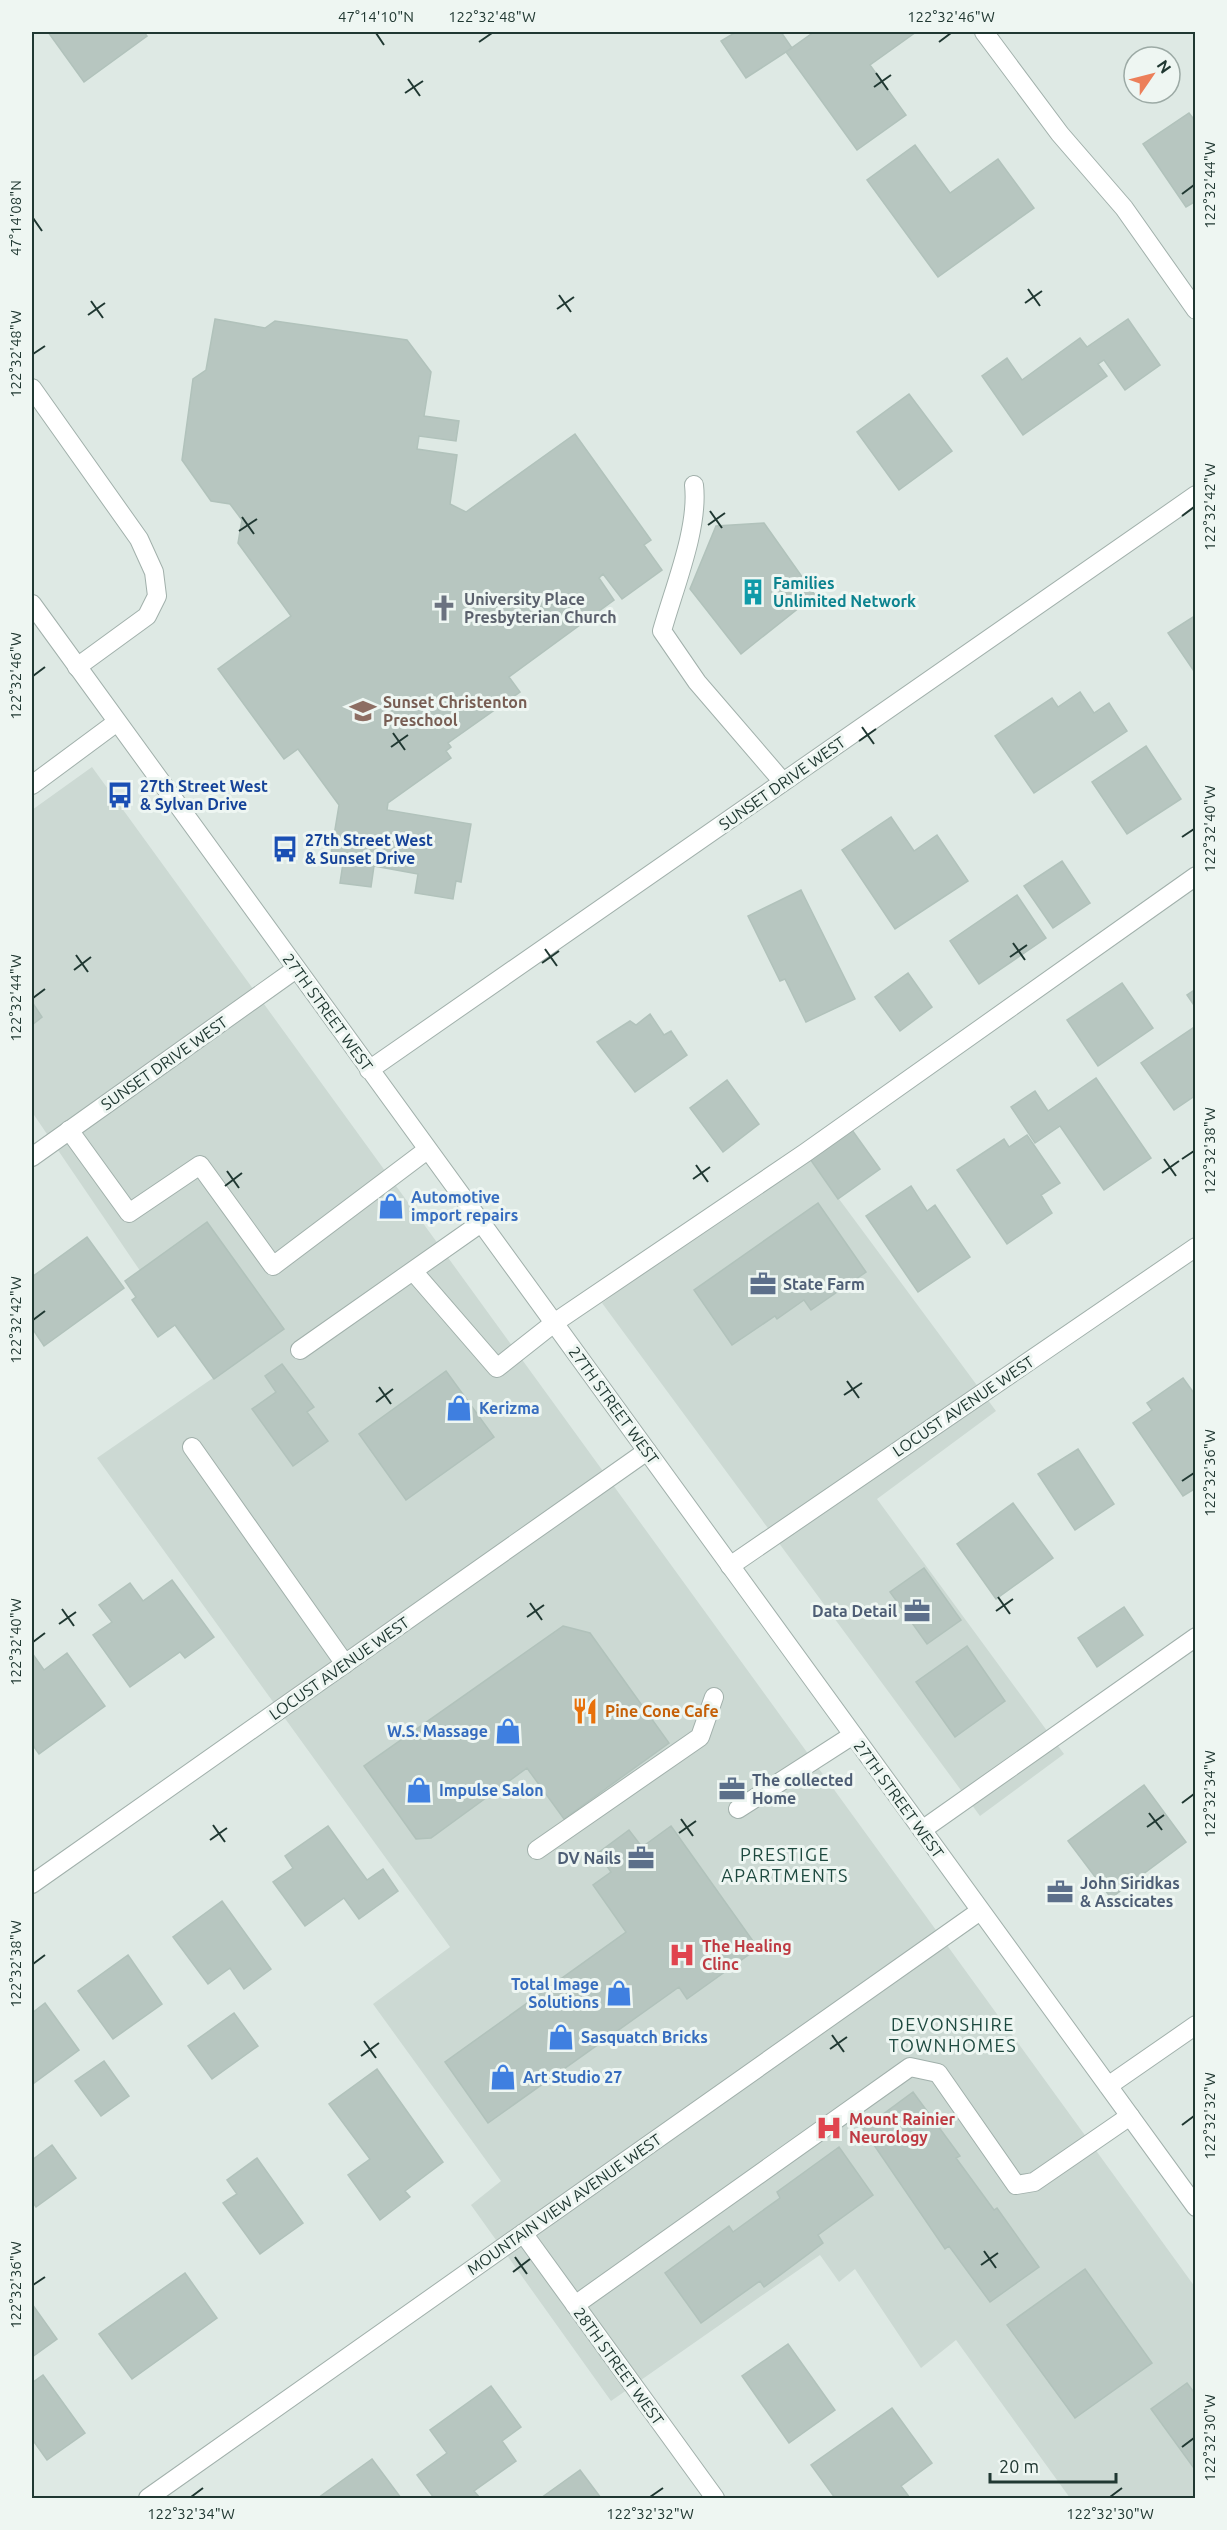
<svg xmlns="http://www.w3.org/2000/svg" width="1227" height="2530" font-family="Ubuntu,sans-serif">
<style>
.built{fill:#ccd9d3}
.building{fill:#b7c6c0;stroke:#b1c2bb;stroke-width:1.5}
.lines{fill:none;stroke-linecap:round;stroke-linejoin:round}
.service-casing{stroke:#a1b0ab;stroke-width:20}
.minor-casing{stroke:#a1b0ab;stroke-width:20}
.tertiary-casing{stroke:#a1b0ab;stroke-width:20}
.service{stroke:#fff;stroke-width:18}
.minor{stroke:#fff;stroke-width:18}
.tertiary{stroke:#fff;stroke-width:18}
.ticks{fill:none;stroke:#203832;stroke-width:2}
.labels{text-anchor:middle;stroke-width:6;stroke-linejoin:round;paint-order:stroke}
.culture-label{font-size:16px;font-weight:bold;fill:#0d838f;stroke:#eef6f2;text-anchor:start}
.worship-label{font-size:16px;font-weight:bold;fill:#5b616d;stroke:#eef6f2;text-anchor:start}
.education-label{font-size:16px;font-weight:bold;fill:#785e54;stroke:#eef6f2;text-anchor:start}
.street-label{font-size:16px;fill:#203832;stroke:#eef6f2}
.transit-label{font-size:16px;font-weight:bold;fill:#164399;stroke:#eef6f2;text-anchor:start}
.shop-label{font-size:16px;font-weight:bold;fill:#366cbe;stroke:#eef6f2;text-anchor:start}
.service-label{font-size:16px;font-weight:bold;fill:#4e5e75;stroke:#eef6f2;text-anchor:start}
.food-label{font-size:16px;font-weight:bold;fill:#c56008;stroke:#eef6f2;text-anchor:start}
.health-label{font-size:16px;font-weight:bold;fill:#be3a42;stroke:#eef6f2;text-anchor:start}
.neighbourhood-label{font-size:18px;letter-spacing:1.5px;fill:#1d493f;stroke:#eef6f2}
.neatline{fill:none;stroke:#203832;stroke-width:2}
.ticks-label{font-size:15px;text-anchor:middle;fill:#203832}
</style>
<rect width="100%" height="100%" fill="#dee9e4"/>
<path class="built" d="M92,767L1195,2287V2498H1070L956,2340L921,2368L855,2269L839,2282L820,2255L611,2401L471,2205L501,2181L373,2004L450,1947L97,1458L213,1378L32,1112V810Z
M805,1153L996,1411L877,1499L1064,1754L980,1816L602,1303Z"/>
<path class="building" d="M48,32H144L147,36L84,82Z
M736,32H781L792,48L746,78L721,41Z
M814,32H916L870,65L906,115L857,150L786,52Z
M1189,113L1196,122V201L1186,207L1143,144Z
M915,145L950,193L998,159L1034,208L938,277L867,180Z
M215,319L265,328L275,321L407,340L431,372L424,416L459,421L456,441L419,436L417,449L457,455L450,504L466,512L575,434L651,540L644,545L662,570L622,599L603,574L599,578L614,600L509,677L520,692L448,743L451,747L446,751L451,758L388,803L387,810L471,824L461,882L456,881L453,899L415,893L418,874L374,866L371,887L340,883L343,863L330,860L339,805L298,749L284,759L218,669L291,616L238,543L242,520L230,504L211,501L182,460L193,379L206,370Z
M1128,319L1160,365L1125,390L1104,360L1098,364L1107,376L1023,435L982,376L1007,358L1022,380L1080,338L1087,347Z
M909,394L952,451L899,490L857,432Z
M764,523L815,595L741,654L690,589L716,526Z
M1196,615V674L1168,633Z
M1080,692L1094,713L1109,703L1127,731L1034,793L995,736L1052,698L1058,707Z
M1146,746L1181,799L1127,834L1092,782Z
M891,817L914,851L937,835L968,881L895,929L842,850Z
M1062,861L1090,903L1053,928L1024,886Z
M801,890L855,999L806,1022L785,979L780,981L748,916Z
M1017,895L1046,938L979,984L950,941Z
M908,973L932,1007L900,1031L875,997Z
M1122,983L1153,1028L1098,1066L1067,1020Z
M1196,989V1008L1187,995Z
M32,1002L42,1017L32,1025Z
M650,1014L664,1035L671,1031L687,1055L635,1092L597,1042L630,1021L636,1025Z
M1196,1026V1095L1174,1110L1141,1063Z
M1096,1078L1151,1158L1104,1190L1060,1126L1035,1143L1011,1107L1035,1091L1048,1111Z
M727,1080L759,1124L723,1152L690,1108Z
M852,1130L880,1169L838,1199L810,1159Z
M1027,1135L1060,1183L1041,1195L1052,1213L1007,1244L957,1170L1004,1139L1009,1147Z
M911,1186L927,1211L935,1205L970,1257L918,1292L866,1216Z
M818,1203L866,1272L811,1310L804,1300L777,1319L775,1316L732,1345L694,1290Z
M207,1222L284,1329L214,1379L175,1325L158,1337L132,1300L136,1297L125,1281Z
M87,1237L124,1288L44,1346L32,1328V1277Z
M282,1364L314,1407L307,1412L328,1441L293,1466L252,1409L276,1392L265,1376Z
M446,1371L494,1437L406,1500L359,1434Z
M1183,1378L1196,1396V1488L1183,1496L1133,1423L1152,1410L1147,1403Z
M1078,1449L1114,1504L1075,1530L1038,1474Z
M1013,1503L1053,1558L996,1599L957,1544Z
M924,1568L961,1620L927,1644L890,1592Z
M172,1580L214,1637L185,1658L180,1652L130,1687L93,1635L112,1622L99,1605L130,1583L143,1601Z
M1124,1607L1143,1635L1097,1667L1078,1638Z
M563,1626L590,1633L669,1743L564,1819L527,1768L431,1838L416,1839L364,1766Z
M967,1646L1005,1701L955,1737L916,1682Z
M32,1653L44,1670L67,1653L105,1706L39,1754L32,1744Z
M1144,1785L1186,1842L1111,1898L1068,1841Z
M328,1826L367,1880L383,1869L398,1891L359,1919L344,1898L305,1926L273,1882L293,1868L285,1856Z
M671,1826L758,1948L687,1999L679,1987L488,2123L445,2062L626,1932L593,1885L611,1872L598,1853L629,1830L642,1847Z
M222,1901L271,1969L244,1989L230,1968L208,1984L173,1937Z
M128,1955L162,2004L113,2039L78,1991Z
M45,2003L79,2050L34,2083L32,2079V2013Z
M234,2013L258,2046L212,2079L188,2046Z
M104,2061L129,2096L101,2116L75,2081Z
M377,2069L443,2162L405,2191L410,2197L380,2220L348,2175L370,2159L329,2104Z
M913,2092L960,2156L956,2158L994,2210L997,2208L1039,2267L990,2302L949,2246L945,2249L863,2129Z
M52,2145L76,2178L36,2207L32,2201V2160Z
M839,2147L873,2195L818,2235L823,2243L764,2287L760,2281L701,2323L665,2273L729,2226L733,2232L780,2198L777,2192Z
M257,2158L303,2223L260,2254L223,2203L237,2194L227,2180Z
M1085,2269L1152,2363L1075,2418L1007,2325Z
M185,2273L217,2318L132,2379L99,2334Z
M32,2304L57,2339L32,2357Z
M788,2344L835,2410L789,2443L742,2376Z
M43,2375L85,2433L47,2460L32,2439V2383Z
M1187,2383L1196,2395V2471L1151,2409Z
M491,2386L521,2427L502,2441L516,2461L474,2491L480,2498H434L417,2475L447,2453L430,2430Z
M892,2408L932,2463L901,2486L910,2498H835L811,2465Z
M372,2459L401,2498H318Z
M580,2470L601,2498H541Z"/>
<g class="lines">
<g class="service-casing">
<path id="service" d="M984,32L1060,134L1124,208L1196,310
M32,388L139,539L154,572L157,596L147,616L77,667
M694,485C699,528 674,588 662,631L697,682L783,782
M32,785L117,722
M69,1130L129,1213L200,1165L273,1266L427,1150
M413,1271L497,1368L554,1323L805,1153L1196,876
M300,1350L481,1223
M192,1447L345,1664
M738,1809L853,1735
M922,1830L1196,1637
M537,1850L700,1737L714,1697
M575,2305L910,2067L938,2073L1016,2185L1034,2182L1130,2116"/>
</g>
<g class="minor-casing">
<path id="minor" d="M730,1566L1196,1247
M32,1884L647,1451
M523,2233L715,2498
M148,2498L980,1911"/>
</g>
<g class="tertiary-casing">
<path id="tertiary" d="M32,604L1196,2207
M369,1070L1196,495
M32,1157L296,969
M1108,2086L1196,2025"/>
</g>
<use href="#service" class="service"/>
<use href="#minor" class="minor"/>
<use href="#tertiary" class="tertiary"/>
</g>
<path class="ticks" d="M376,33L384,45M479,42L492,33M939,42L951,33M876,73L888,90M408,79L420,96M874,87L891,75M405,93L423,81M1182,194L1194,185M33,218L42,231M1028,289L1040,306M559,295L571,312M91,301L103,318M1025,303L1042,291M557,309L574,297M88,315L105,303M33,354L45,346M710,511L722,528M1182,516L1194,507M242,517L254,534M708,525L725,513M239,531L257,519M33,676L45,667M862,727L874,744M393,733L405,750M859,741L876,729M391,747L408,735M1182,837L1194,829M1013,943L1025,960M545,949L557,966M76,955L88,972M1010,957L1027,945M542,963L559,951M74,970L91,957M33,998L45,989M1164,1159L1176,1176M1182,1159L1194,1151M696,1165L708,1182M227,1171L239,1188M1162,1173L1179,1161M693,1179L710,1167M225,1186L242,1173M33,1320L45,1311M847,1381L859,1398M379,1387L391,1404M844,1395L862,1383M376,1402L393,1389M1182,1481L1194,1473M998,1597L1010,1614M530,1603L542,1620M62,1609L74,1626M996,1611L1013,1599M527,1617L544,1605M59,1624L76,1612M33,1642L45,1633M1182,1803L1194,1794M1149,1813L1162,1830M681,1819L693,1836M213,1825L225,1842M1147,1827L1164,1815M679,1833L696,1821M210,1840L227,1828M33,1964L45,1955M832,2035L844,2052M364,2041L376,2058M830,2049L847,2037M361,2056L379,2043M1182,2125L1194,2116M984,2251L996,2268M515,2257L527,2274M981,2265L998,2253M513,2272L530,2259M33,2285L45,2277M1182,2447L1194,2438M191,2497L203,2488M650,2497L663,2488M1110,2497L1122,2488"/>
<defs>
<g id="building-bare" transform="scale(2.07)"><path d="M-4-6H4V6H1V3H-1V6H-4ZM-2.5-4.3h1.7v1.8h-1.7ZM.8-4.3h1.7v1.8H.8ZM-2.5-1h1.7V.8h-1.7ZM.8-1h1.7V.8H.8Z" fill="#0f9aa8" stroke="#eef6f2" stroke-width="2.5" paint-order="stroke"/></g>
<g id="church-bare" transform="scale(2.07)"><path d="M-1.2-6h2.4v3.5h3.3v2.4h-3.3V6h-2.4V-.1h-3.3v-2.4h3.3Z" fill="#6b7280" stroke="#eef6f2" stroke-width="2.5" paint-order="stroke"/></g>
<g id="school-bare" transform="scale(2.07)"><path d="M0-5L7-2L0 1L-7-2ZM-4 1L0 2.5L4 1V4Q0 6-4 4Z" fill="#8d6e63" stroke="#eef6f2" stroke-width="2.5" paint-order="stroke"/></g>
<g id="bus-bare" transform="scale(2.07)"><path d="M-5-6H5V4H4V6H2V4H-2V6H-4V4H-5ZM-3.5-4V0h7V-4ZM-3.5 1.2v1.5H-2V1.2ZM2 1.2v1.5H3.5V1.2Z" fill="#1a4fb4" stroke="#eef6f2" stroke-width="2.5" paint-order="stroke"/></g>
<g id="shop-bare" transform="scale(2.07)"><path d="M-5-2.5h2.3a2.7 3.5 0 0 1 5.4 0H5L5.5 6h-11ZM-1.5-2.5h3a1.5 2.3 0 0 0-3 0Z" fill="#3f7fe0" stroke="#eef6f2" stroke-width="2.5" paint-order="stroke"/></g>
<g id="office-bare" transform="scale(2.07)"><path d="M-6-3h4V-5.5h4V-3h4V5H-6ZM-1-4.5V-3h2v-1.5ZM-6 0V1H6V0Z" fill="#5c6f8a" stroke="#eef6f2" stroke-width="2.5" paint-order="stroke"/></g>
<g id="restaurant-bare" transform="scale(2.07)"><path d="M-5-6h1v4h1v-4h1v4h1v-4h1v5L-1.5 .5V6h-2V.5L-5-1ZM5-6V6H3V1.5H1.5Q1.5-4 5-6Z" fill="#e8710a" stroke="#eef6f2" stroke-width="2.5" paint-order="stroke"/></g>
<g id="hospital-bare" transform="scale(2.07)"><path d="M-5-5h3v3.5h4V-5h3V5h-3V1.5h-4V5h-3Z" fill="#e0444e" stroke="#eef6f2" stroke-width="2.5" paint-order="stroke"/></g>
</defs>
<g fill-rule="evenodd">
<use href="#building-bare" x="753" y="592"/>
<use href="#church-bare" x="444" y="608"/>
<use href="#school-bare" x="363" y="711"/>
<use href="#bus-bare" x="120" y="795"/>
<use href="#bus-bare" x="285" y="849"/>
<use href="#shop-bare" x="391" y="1206"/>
<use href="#office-bare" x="763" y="1284"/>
<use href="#shop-bare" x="459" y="1408"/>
<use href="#office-bare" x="917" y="1611"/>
<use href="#restaurant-bare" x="585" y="1711"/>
<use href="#shop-bare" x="508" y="1731"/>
<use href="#office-bare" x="732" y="1789"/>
<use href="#shop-bare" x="419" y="1790"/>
<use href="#office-bare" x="641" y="1858"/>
<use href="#office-bare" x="1060" y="1892"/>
<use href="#hospital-bare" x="682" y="1955"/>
<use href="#shop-bare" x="619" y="1993"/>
<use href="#shop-bare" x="561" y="2037"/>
<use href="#shop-bare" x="503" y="2077"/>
<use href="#hospital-bare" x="829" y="2128"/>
</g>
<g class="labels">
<g class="culture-label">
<text x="773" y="589">Families<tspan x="773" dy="18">Unlimited Network</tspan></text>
</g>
<g class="worship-label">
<text x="464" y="605">University Place<tspan x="464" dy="18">Presbyterian Church</tspan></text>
</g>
<g class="education-label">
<text x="383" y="708">Sunset Christenton<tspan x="383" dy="18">Preschool</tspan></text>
</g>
<g class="street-label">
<text transform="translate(782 783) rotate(-35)" y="6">SUNSET DRIVE WEST</text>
<text transform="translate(328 1012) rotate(54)" y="6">27TH STREET WEST</text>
<text transform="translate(164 1063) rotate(-35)" y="6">SUNSET DRIVE WEST</text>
<text transform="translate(614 1405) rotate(54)" y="6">27TH STREET WEST</text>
<text transform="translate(963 1406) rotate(-34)" y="6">LOCUST AVENUE WEST</text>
<text transform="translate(339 1668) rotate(-35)" y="6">LOCUST AVENUE WEST</text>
<text transform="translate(899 1799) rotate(54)" y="6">27TH STREET WEST</text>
<text transform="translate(564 2204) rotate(-35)" y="6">MOUNTAIN VIEW AVENUE WEST</text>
<text transform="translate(619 2366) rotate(54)" y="6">28TH STREET WEST</text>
</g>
<g class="transit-label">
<text x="140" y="792">27th Street West<tspan x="140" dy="18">&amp; Sylvan Drive</tspan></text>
<text x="305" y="846">27th Street West<tspan x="305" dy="18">&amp; Sunset Drive</tspan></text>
</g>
<g class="shop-label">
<text x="411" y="1203">Automotive<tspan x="411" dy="18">import repairs</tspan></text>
<text x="479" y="1414">Kerizma</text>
<text x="488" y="1737" text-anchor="end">W.S. Massage</text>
<text x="439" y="1796">Impulse Salon</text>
<text x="599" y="1990" text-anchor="end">Total Image<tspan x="599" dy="18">Solutions</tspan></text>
<text x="581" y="2043">Sasquatch Bricks</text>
<text x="523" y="2083">Art Studio 27</text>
</g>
<g class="service-label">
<text x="783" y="1290">State Farm</text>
<text x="897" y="1617" text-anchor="end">Data Detail</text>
<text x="752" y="1786">The collected<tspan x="752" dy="18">Home</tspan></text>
<text x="621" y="1864" text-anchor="end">DV Nails</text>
<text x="1080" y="1889">John Siridkas<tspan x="1080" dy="18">&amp; Asscicates</tspan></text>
</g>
<g class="food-label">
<text x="605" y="1717">Pine Cone Cafe</text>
</g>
<g class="health-label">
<text x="702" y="1952">The Healing<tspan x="702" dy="18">Clinc</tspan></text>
<text x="849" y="2125">Mount Rainier<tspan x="849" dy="18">Neurology</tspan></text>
</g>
<g class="neighbourhood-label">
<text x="785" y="1861">PRESTIGE<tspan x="785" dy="21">APARTMENTS</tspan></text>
<text x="953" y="2031">DEVONSHIRE<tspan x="953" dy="21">TOWNHOMES</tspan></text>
</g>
</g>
<rect width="1227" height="2530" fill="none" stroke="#eef6f2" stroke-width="66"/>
<g transform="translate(1152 75) rotate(55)"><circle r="28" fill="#eef6f2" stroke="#9caaa5" stroke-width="1.5"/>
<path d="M0-4.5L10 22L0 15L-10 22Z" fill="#ec7f59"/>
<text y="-9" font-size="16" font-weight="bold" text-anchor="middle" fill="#203832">N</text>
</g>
<path d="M990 2473v9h126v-9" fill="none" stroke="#203832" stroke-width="3"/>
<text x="999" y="2473" font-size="18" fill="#203832" stroke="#eef6f2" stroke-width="4.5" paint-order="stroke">20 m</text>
<rect x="33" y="33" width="1161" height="2464" class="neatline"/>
<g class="ticks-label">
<text x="376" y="22">47°14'10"N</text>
<text x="492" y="22">122°32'48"W</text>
<text x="951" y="22">122°32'46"W</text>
<text transform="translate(1210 185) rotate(-90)" y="5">122°32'44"W</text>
<text transform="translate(16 218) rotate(-90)" y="5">47°14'08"N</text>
<text transform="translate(16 354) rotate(-90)" y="5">122°32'48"W</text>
<text transform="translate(1210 507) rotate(-90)" y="5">122°32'42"W</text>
<text transform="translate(16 676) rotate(-90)" y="5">122°32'46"W</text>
<text transform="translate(1210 829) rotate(-90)" y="5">122°32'40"W</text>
<text transform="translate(16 998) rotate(-90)" y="5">122°32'44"W</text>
<text transform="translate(1210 1151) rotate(-90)" y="5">122°32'38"W</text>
<text transform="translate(16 1320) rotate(-90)" y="5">122°32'42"W</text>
<text transform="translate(1210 1473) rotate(-90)" y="5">122°32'36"W</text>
<text transform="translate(16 1642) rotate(-90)" y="5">122°32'40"W</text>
<text transform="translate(1210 1794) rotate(-90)" y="5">122°32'34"W</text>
<text transform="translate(16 1964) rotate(-90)" y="5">122°32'38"W</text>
<text transform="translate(1210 2116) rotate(-90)" y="5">122°32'32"W</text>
<text transform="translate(16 2285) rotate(-90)" y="5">122°32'36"W</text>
<text transform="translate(1210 2438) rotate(-90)" y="5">122°32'30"W</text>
<text x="191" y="2519">122°32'34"W</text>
<text x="650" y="2519">122°32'32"W</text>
<text x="1110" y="2519">122°32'30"W</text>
</g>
</svg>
